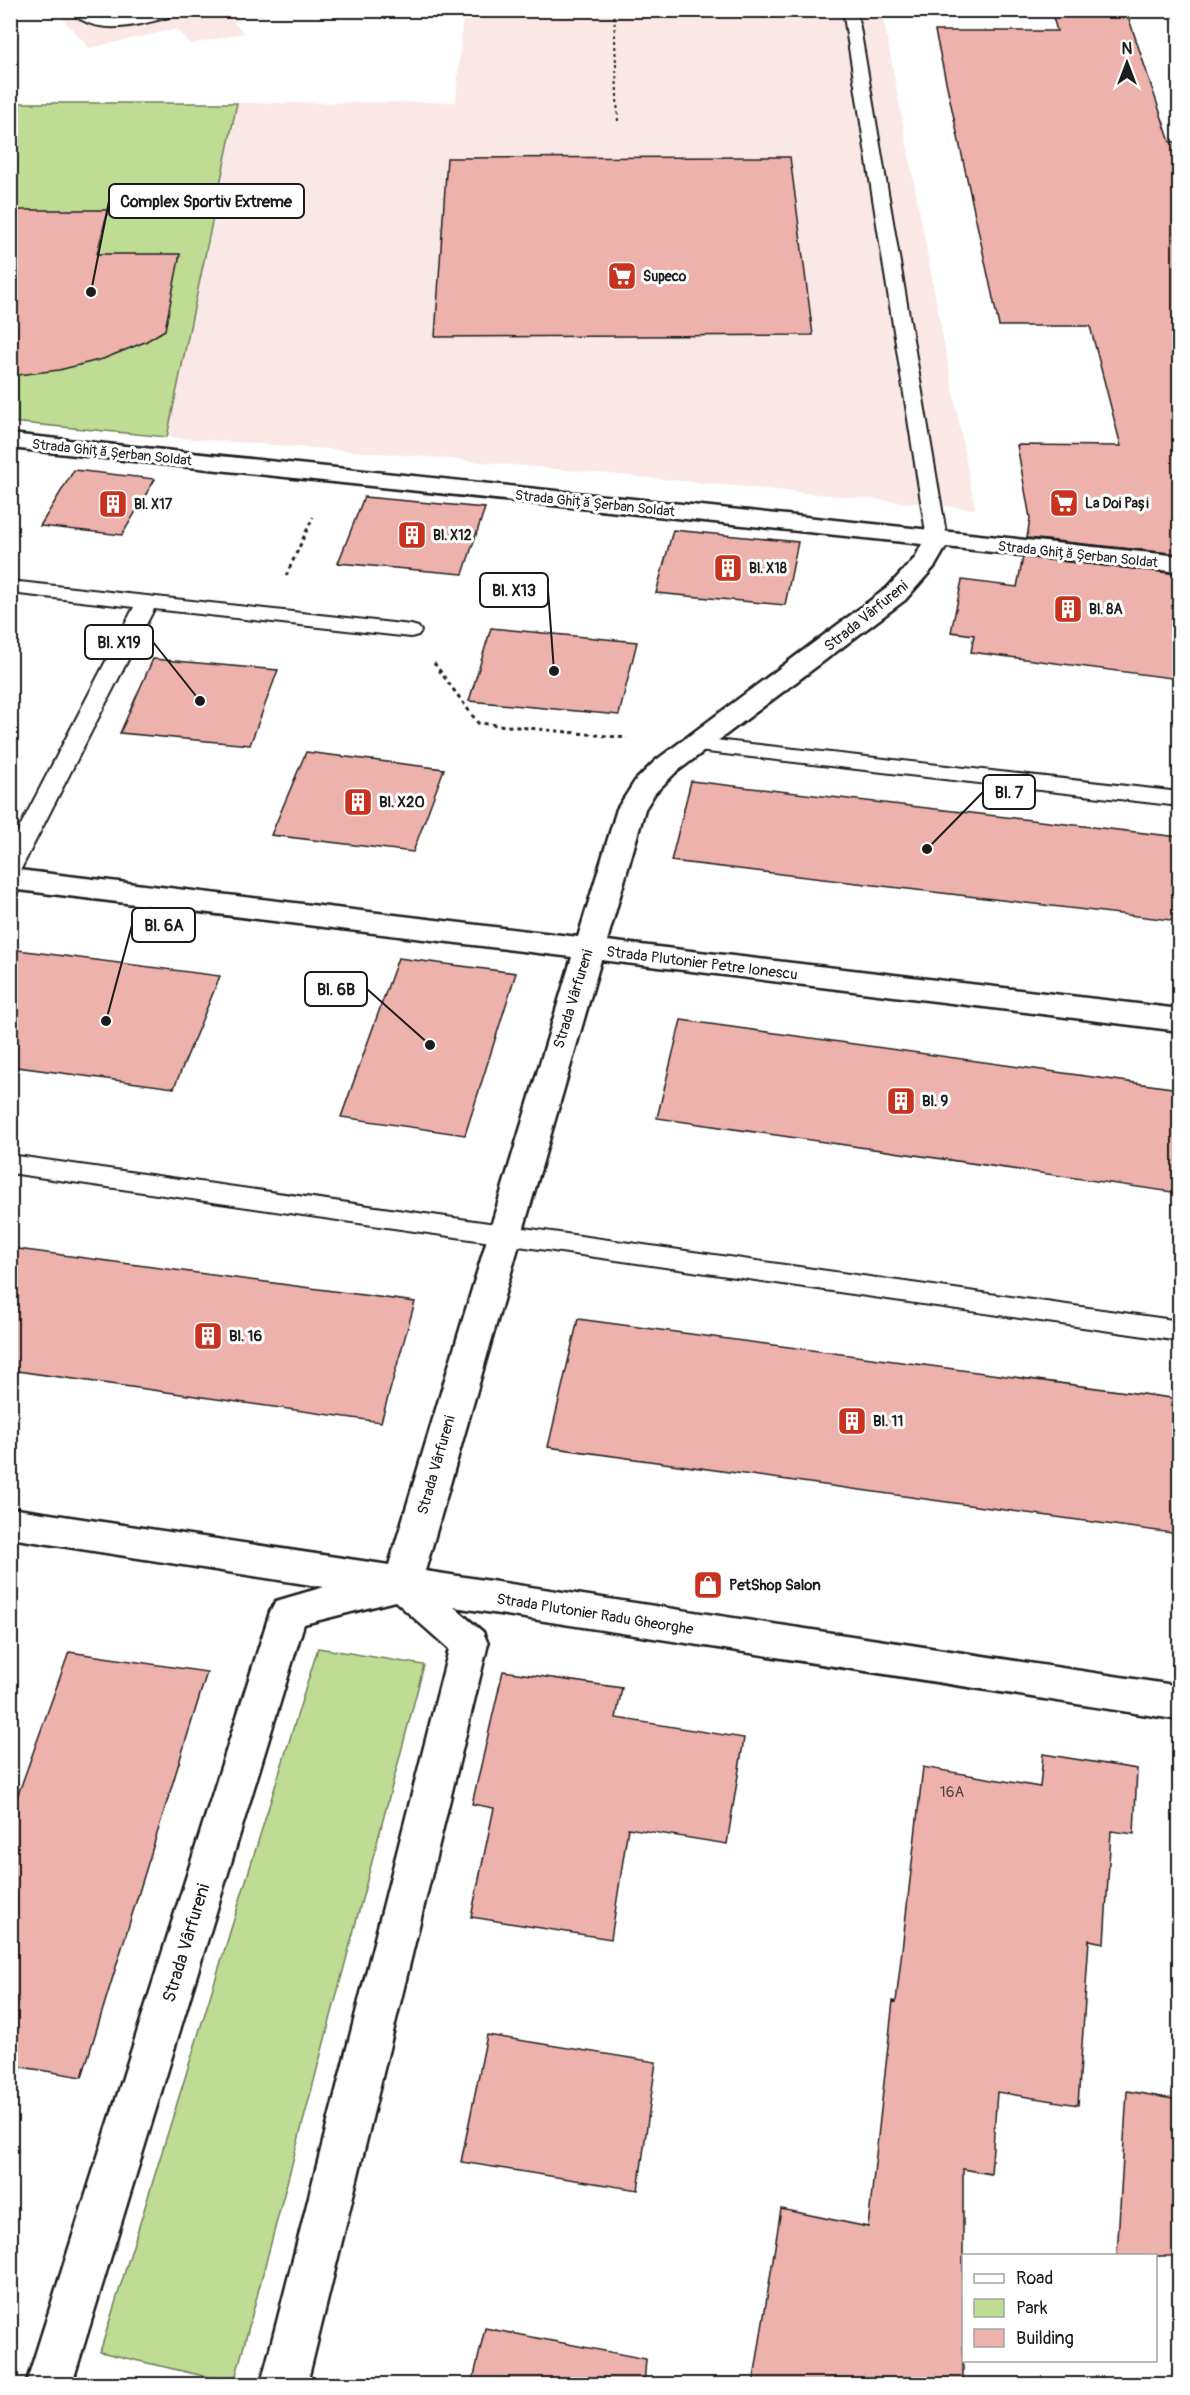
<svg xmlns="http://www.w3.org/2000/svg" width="1190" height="2395" font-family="Pangolin,sans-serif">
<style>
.built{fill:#fae8e6}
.green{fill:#bedc94;stroke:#6d7c58;stroke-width:1.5}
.building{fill:#edb2ac;stroke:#1c1c1c;stroke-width:1.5}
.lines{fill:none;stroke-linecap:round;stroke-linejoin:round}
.lane-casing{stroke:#1c1c1c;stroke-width:4}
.street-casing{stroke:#1c1c1c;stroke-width:5}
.path-far1{stroke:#1c1c1c;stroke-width:2;stroke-dasharray:3 3;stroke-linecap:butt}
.path{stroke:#1c1c1c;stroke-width:3;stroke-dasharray:4 4;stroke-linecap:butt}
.lane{fill:#fff;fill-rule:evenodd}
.street{fill:#fff;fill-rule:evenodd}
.labels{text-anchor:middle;stroke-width:6;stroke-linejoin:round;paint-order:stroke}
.far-poi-label{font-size:14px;font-weight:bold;fill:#1c1c1c;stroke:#fff;text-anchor:start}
.far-street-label{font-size:14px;fill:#1c1c1c;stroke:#fff}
.street-label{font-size:15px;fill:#1c1c1c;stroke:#fff}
.poi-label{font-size:15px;font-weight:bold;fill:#1c1c1c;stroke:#fff;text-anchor:start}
.near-number-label{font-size:15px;fill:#504240}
.near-street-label{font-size:18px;fill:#1c1c1c;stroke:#fff}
.leader{fill:none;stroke:#1c1c1c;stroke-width:2}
.callout-dot{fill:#1c1c1c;stroke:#fff;stroke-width:2}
.callout{fill:#fff;stroke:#1c1c1c;stroke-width:2}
.callout-label{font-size:16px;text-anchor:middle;font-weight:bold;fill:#1c1c1c}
</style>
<rect width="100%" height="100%" fill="#fff"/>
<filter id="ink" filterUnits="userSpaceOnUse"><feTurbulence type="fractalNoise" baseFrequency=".0167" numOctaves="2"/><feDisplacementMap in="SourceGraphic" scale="12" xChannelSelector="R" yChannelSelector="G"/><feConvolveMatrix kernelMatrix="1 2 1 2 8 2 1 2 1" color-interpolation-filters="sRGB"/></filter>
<g filter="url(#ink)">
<path class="built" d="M56,11H284L233,21L244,33L191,44L177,29L89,48Z
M463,11H882L975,509L429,457L167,437L237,103L456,102Z"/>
<path class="green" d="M11,103H237L167,437L11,422Z
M318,1648L424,1665L234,2383L100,2352Z"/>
<path class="building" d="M1051,10H1126L1170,142H1179V554L1027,538L1030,518L1017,445L1121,446L1090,326H999L935,31H1057Z
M790,157L813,335L435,337L447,158Z
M10,210H108L97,254H180L165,330L145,342L103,359L59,370L10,376Z
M74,470L155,479L122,535L40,526Z
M364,497L485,508L463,574L338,563Z
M673,530L798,542L785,605L656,593Z
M1023,557L1179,574V679L971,652L974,635L951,632L962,580L1017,587Z
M491,628L637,642L619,715L469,701Z
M153,659L278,670L250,745L120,733Z
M306,752L444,769L413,852L271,835Z
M691,781L1179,837V921L671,861Z
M10,949L220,976L174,1088L10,1066Z
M398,958L516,973L465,1135L341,1117Z
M681,1020L1179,1089V1193L657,1118Z
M10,1248L415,1302L381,1422L10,1370Z
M578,1319L1179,1399V1534L548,1447Z
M69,1652L207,1672L82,2077L10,2065V1817Z
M503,1671L622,1688L616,1718L744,1738L727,1844L628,1828L611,1939L471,1917L494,1808L472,1804Z
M1043,1754L1137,1769L1134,1834L1111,1831L1104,1943L1089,1940L1078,2105L997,2092L991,2174L963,2169V2385H753L781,2209L868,2227L893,2001L896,2002L923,1767L1040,1787Z
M487,2035L656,2062L638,2190L461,2162Z
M1127,2091L1179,2100V2256H1117Z
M485,2328L646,2359L644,2385H472Z"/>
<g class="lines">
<g class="lane-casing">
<path id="lane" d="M70,10C85,10 96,17 111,18C136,19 161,10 187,10C182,15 173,16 165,18C136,26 93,37 70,10Z
M843,10H857L947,539L937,545L927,539Z
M10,581L411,625L418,627L421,631L418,635L411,637L154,609L21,869L18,874L10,876V846L134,607L10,593Z
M697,738L1180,792V806L689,750L686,745L689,740Z
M10,1155L1180,1321V1341L10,1173Z"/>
</g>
<g class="street-casing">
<path id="street" d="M10,434L1180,556V572L946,547L935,566L905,600L675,773L655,793L645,809L607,941L1180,1009V1031L601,960L425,1571L1180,1686V1720L454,1607L483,1632L488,1644L307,2384H261L449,1649L395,1601L304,1624L72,2384H26L270,1612L276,1601L324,1587L10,1538V1508L389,1565L572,957L10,889V869L578,937L617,809L635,781L655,761L887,588L915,558L922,544L10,448Z"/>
</g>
<path class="path-far1" d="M614,10L618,123"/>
<path class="path" d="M286,576L313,517
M434,663L478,723L627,738"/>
<use href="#lane" class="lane"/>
<use href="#street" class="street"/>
</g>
</g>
<defs>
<g id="supermarket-square" transform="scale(1.5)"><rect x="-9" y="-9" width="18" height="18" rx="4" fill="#c8321e" stroke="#fff"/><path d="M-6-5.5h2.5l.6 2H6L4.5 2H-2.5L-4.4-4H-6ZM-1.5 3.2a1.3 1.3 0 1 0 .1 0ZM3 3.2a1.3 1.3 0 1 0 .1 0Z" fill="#fff"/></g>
<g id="building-square" transform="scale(1.5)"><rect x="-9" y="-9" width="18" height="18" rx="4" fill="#c8321e" stroke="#fff"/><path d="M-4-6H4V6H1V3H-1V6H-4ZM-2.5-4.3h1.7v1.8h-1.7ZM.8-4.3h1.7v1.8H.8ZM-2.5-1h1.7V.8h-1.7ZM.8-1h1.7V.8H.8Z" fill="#fff"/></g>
<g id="shop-square" transform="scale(1.5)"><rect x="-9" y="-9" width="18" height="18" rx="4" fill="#c8321e" stroke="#fff"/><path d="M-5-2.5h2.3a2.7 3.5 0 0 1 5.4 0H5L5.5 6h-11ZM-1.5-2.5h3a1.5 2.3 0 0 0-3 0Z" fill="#fff"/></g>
</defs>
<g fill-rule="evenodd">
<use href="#supermarket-square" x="622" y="276"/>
<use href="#supermarket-square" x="1064" y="503"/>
<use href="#building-square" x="113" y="504"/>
<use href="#building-square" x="412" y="535"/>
<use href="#building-square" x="728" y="568"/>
<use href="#building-square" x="1068" y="609"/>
<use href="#building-square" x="358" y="802"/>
<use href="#building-square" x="901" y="1101"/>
<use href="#building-square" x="208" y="1336"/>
<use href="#building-square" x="852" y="1421"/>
<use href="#shop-square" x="708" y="1585"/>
</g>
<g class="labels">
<g class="far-poi-label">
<text x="643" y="281">Supeco</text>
<text x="1085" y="508">La Doi Pași</text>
<text x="134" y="509">Bl. X17</text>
<text x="433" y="540">Bl. X12</text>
<text x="749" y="573">Bl. X18</text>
<text x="1089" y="614">Bl. 8A</text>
</g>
<g class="far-street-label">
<text transform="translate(112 452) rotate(6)" y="5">Strada Ghiță Șerban Soldat</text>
<text transform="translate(595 503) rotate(6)" y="5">Strada Ghiță Șerban Soldat</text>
<text transform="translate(1078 554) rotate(6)" y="5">Strada Ghiță Șerban Soldat</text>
</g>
<g class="street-label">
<text transform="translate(866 616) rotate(-39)" y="5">Strada Vârfureni</text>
<text transform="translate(702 963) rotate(7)" y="5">Strada Plutonier Petre Ionescu</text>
<text transform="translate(573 999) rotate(-73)" y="5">Strada Vârfureni</text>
<text transform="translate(436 1465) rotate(-74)" y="5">Strada Vârfureni</text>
<text transform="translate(595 1614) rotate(9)" y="5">Strada Plutonier Radu Gheorghe</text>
</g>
<g class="poi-label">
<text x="379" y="807">Bl. X20</text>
<text x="922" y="1106">Bl. 9</text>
<text x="229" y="1341">Bl. 16</text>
<text x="873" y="1426">Bl. 11</text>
<text x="729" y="1590">PetShop Salon</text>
</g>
<g class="near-number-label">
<text x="952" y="1797">16A</text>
</g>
<g class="near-street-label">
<text transform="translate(186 1943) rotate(-73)" y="6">Strada Vârfureni</text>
</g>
</g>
<path class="leader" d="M91 292L109 201M554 671L548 590M200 701L153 642M927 849L983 792M106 1021L132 925M430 1045L367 989"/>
<g class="callout-dot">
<circle cx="91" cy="292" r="6"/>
<circle cx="554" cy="671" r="6"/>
<circle cx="200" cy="701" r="6"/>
<circle cx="927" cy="849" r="6"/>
<circle cx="106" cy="1021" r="6"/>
<circle cx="430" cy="1045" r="6"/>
</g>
<g class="callout">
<rect x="109" y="184" width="195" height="34" rx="6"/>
<rect x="480" y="573" width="68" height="34" rx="6"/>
<rect x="85" y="625" width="68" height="34" rx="6"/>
<rect x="983" y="775" width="52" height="34" rx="6"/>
<rect x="132" y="908" width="63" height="34" rx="6"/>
<rect x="305" y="972" width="62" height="34" rx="6"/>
</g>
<g class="callout-label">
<text x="206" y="207">Complex Sportiv Extreme</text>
<text x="514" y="596">Bl. X13</text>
<text x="119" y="648">Bl. X19</text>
<text x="1009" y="798">Bl. 7</text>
<text x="164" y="931">Bl. 6A</text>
<text x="336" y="995">Bl. 6B</text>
</g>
<rect width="1190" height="2395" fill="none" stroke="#fff" stroke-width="36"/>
<rect x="18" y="18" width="1154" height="2359" fill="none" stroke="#1c1c1c" stroke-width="2" filter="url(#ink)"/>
<rect x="962" y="2254" width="195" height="108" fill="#ffffff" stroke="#a4a4a4" stroke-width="1.5"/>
<rect x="974" y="2274" width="30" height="9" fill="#ffffff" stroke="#a4a4a4" stroke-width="1.5"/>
<text x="1016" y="2284" font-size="18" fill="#1c1c1c">Road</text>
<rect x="974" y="2299" width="30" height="18" fill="#bedc94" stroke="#a4a4a4" stroke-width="1.5"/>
<text x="1016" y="2314" font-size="18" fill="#1c1c1c">Park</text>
<rect x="974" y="2329" width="30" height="18" fill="#edb2ac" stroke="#a4a4a4" stroke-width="1.5"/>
<text x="1016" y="2344" font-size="18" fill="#1c1c1c">Building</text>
<g transform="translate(1127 63)" stroke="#ffffff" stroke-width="4.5" paint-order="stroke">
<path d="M0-4.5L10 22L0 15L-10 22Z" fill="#1c1c1c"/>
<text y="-9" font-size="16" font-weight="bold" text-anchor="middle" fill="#1c1c1c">N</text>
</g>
</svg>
